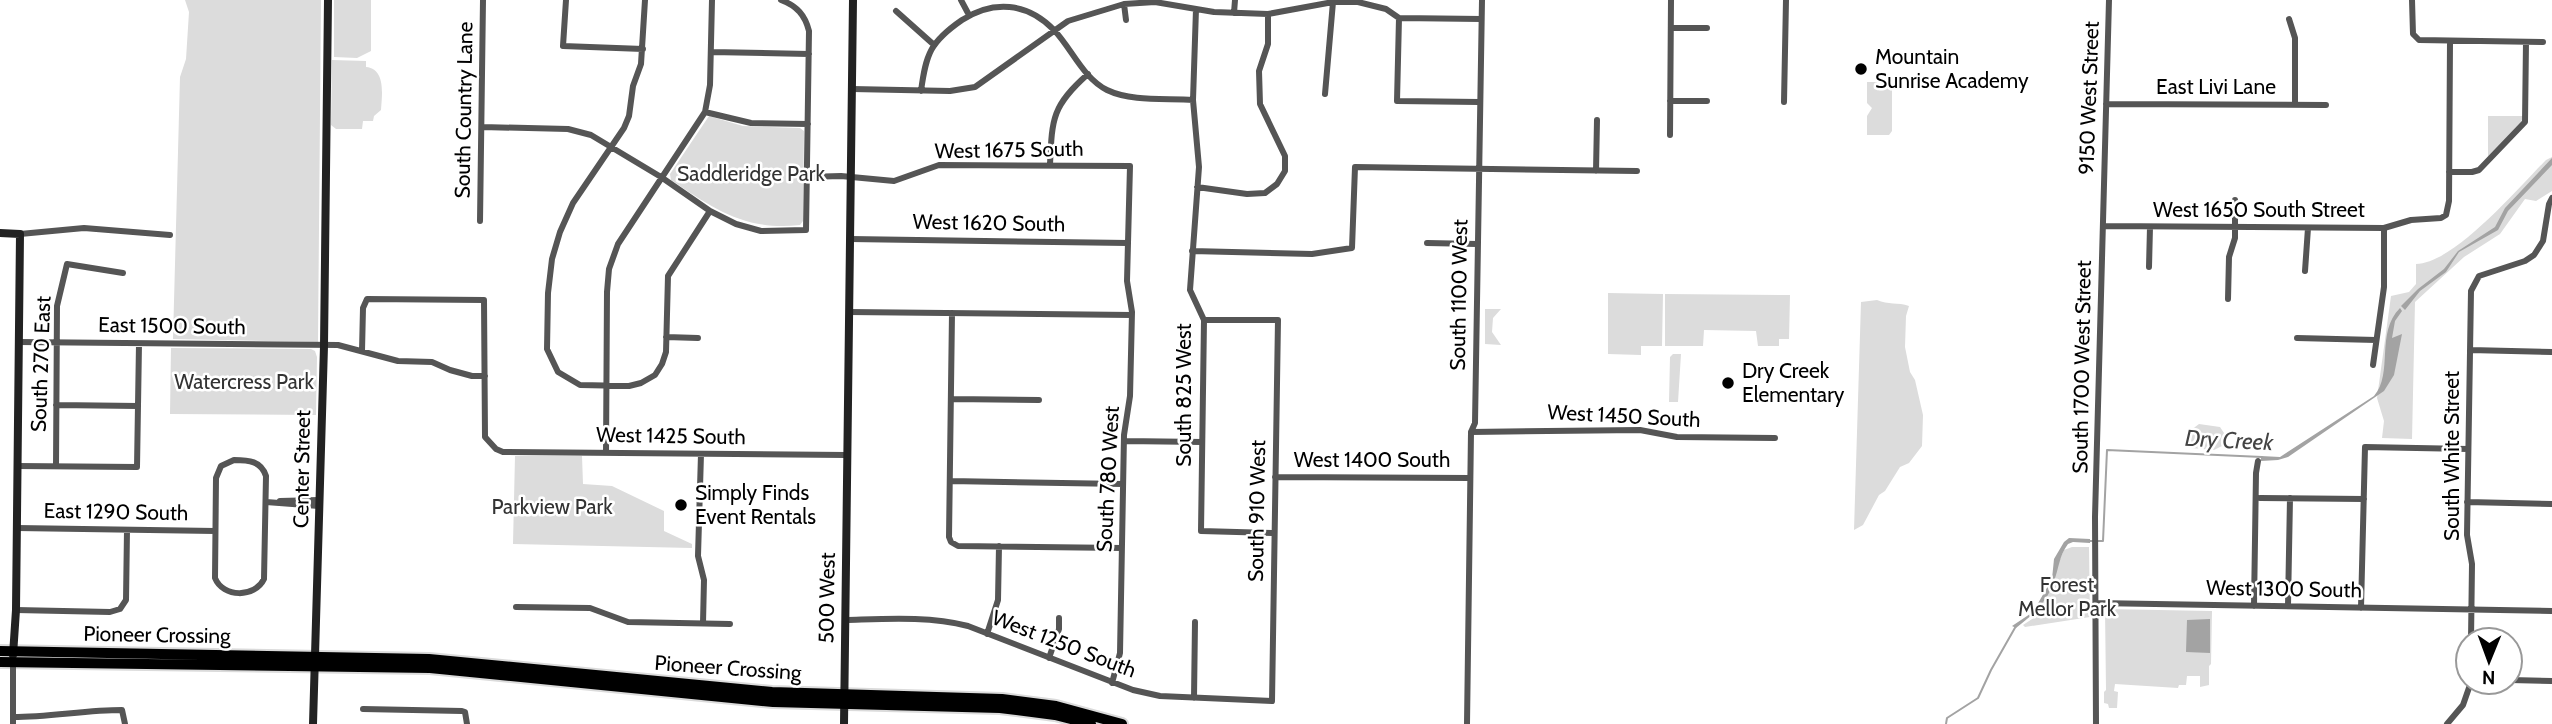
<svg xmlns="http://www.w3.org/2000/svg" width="2552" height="724" font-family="Cabin,sans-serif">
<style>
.green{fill:#dcdcdc}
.water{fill:#a3a3a3}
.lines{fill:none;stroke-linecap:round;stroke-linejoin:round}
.stream{stroke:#a3a3a3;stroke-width:2}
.highway-casing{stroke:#dbdbdb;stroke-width:14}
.street{stroke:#555;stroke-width:6}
.secondary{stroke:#222;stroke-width:8}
.highway{stroke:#000;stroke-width:10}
.poi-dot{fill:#000;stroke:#fff;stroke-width:2.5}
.labels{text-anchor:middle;stroke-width:5;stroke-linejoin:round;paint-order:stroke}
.poi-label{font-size:21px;fill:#000;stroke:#fff;text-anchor:start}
.street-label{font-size:21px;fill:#000;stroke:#fff}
.park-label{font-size:21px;fill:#333;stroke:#fff}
.water-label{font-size:23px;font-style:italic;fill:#444;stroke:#fff}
</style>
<rect width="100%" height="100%" fill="#fff"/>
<path class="green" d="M185,0H321L318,342L173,339L180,77L186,59L189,12Z
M334,0H371V51L357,58L334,57Z
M332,60L366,61V67C386,69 382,95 381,110L374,116L373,121H363L362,129H336L331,125Z
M1867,82H1892V131L1889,135H1867V116L1872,108L1867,103Z
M709,116L743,126L800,128L804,131L803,221L800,225C745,231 714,209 671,180L670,174Z
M2488,116H2523L2521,123L2488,157Z
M2552,157V191L2536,201L2525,199L2500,234L2464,257L2415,302L2412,439L2382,438L2384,421L2377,398L2391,296L2409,292L2416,284V264C2455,263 2518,188 2546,160Z
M1608,293L1663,294L1662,346H1641V355L1608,354Z
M1665,294L1790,295L1789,339H1779V346H1758L1756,331L1704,330L1703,346H1665Z
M1877,300C1888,305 1898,302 1909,306L1906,316L1905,347L1910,372L1915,380L1923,415L1922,446L1909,463L1900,467L1885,491L1879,495L1863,525L1854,530L1861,302Z
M1485,309H1501L1493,318L1492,332L1501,345L1485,344Z
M171,348L311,349L315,351L317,357L316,415L170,414Z
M1673,354H1681L1678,402H1669L1670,357Z
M2199,424L2220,427L2224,433L2222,446L2214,450L2191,448V430Z
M515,456H582L583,484L612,486L664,511V531L692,544V548L513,544Z
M2072,547H2089L2090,617L2025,627L2023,625L2035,617L2064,550Z
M2105,609L2212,611L2211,664L2209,666V685L2200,687V676H2187L2186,685H2179L2178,688L2115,684L2114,691L2118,692L2117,708H2109L2108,704L2104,703V692L2106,690Z"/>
<path class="water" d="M2552,158V165L2508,211L2498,230L2459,252L2446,272L2420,291L2405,310L2401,306L2418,289L2444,269L2458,251L2495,227L2505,208Z
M2400,308L2402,311L2395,321L2392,338L2402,334L2394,375L2384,391L2288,457L2278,460L2261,461V456L2280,457L2374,396C2394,373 2375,333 2400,308Z
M2069,538L2090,539V543L2073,542L2068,544C2059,556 2059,568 2054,581C2048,601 2032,616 2016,628L2012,626L2033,612L2052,579L2054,559L2064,542Z
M2210,619V653L2186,652L2187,620Z"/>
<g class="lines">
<path class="stream" d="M2089,541H2103L2107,450L2262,457
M1946,724L1947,718L1978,698L1991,670L2016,626"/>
<g class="highway-casing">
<path id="highway" d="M0,651L429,659L772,692L1002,699L1056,706L1122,724
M0,662L430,668L773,702L1000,708L1055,715L1091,724"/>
</g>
<path class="street" d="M566,0L563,46L643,49
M645,0L641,64L633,86L629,116L624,128L573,203L560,232L552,259L548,293L547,349L558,372L580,385L629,386L641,383L655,375L662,364L666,352L668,276L710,211
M961,0L969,15
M2412,0L2413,34L2419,40L2543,42
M1196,9L1193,100L1199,167L1190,290L1204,320L1201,531L1273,533
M896,11L933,44
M1234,13L1235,0
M1399,18L1397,101L1479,102
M2289,19L2295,38V105
M1126,20L1124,4L1155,2L1214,12L1268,14L1333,2H1358L1386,9L1399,18L1481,19
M1671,28H1707
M711,52L809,54
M852,89L950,91L975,87L1068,21L1124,4
M921,91C926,54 930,42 962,20C993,0 1027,2 1054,30C1072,49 1083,78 1107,90C1132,102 1166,98 1193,100
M1325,94L1333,2
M1670,101H1707
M1784,102L1786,0
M2106,104L2326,105
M705,112L751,123L808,124
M482,127L568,129L591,135L661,177L710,211L736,224L761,231L806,230L809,31C805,15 797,6 781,0
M1670,135L1671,0
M1050,165C1052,118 1052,106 1088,74
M1596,171L1597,120
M2449,172H2472L2479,170L2525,122L2526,42
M807,177L841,176L894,181L939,165L1130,166L1127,281L1132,312L1130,396L1124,435L1120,653L1112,683
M1197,187L1247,194L1265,193L1277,184L1285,171V156L1260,104L1259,71L1268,44V14
M480,221L483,0
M2103,226L2384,228L2411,220L2441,218L2446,215L2449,201L2450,41
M20,234L84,228L170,235
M850,239L1128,243
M1427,243L1477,244
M1192,251L1312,254L1352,248L1355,167L1637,171
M2149,267L2150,227
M2305,271L2308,228
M2228,299L2229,257L2235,238V200
M849,312L1132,315
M952,313L949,537L951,542L958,546L1122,548
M666,337L698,338
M2297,338L2376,340
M19,342L338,345L398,361L432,362L450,370L472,376H485
M2470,350L2552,352
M362,351L363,308L367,299L484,300L485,437L496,449L503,452L846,455
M2373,365L2384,287V228
M951,399L1039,400
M56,405L138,406
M1471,432L1640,430L1677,437L1775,438
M1124,441L1202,442
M606,453L607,292L609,269L618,244L705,112L710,85L712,0
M701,454L698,556L704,580L703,623
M234,460C249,460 261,461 266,476L264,579C255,598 223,598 215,578L216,478L221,466Z
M17,466L137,467L139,344
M56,466L57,306L67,264L123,273
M1275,477L1470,478
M950,481L1123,484
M2260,498L2364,499
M280,501L319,500
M266,502L319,506
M2467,502L2552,504
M17,528L215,531
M2096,603L2552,611
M2254,606L2256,473L2258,461
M2288,606L2290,498
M516,607L590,608L628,622L730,624
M2361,608L2365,447L2468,449
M16,610L110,612L120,609L126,600L127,530
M845,620C886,619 928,616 968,626L1133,690L1160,696L1272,701L1278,320H1204
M987,634L998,600L999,546
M2471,640L2472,564L2467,535L2471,291L2479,276L2525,261L2534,255L2543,241L2549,204L2552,198
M1049,658L1059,629V618
M13,661V724
M2510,680L2552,681
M1194,698L1195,622
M363,709L462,711L465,712L467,724
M13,717C50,717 86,710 122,710L125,724
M1467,724L1471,432L1475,423L1482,0
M2096,724L2095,517L2109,0
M2447,724L2463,705L2471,682"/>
<path class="secondary" d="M0,233L20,234L16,610L13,655
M313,724L324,346L328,0
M844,724L853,0"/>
<use href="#highway" class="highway"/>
</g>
<g class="poi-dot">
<circle cx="1861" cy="69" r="7"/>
<circle cx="1728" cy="383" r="7"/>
<circle cx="681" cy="505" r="7"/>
</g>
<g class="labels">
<g class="poi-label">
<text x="1875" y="64">Mountain<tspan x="1875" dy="24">Sunrise Academy</tspan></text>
<text x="1742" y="378">Dry Creek<tspan x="1742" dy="24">Elementary</tspan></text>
<text x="695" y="500">Simply Finds<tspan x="695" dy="24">Event Rentals</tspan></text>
</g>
<g class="street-label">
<text x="2216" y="94">East Livi Lane</text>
<text transform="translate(2089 98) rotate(-88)" y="7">9150 West Street</text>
<text transform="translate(464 110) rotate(-89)" y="7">South Country Lane</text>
<text transform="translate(1009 150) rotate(-1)" y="7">West 1675 South</text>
<text x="2259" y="217">West 1650 South Street</text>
<text transform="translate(989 223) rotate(1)" y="7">West 1620 South</text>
<text transform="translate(1459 295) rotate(-89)" y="7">South 1100 West</text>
<text transform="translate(172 326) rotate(1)" y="7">East 1500 South</text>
<text transform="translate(41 364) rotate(-88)" y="7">South 270 East</text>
<text transform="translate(2082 367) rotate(-89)" y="7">South 1700 West Street</text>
<text transform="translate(1184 395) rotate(-90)" y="7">South 825 West</text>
<text transform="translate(1624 416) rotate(3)" y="7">West 1450 South</text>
<text transform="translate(671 436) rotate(1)" y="7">West 1425 South</text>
<text transform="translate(2452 456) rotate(-90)" y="7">South White Street</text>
<text x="1372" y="467">West 1400 South</text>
<text transform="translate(302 469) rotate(-89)" y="7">Center Street</text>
<text transform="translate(1108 479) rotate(-87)" y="7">South 780 West</text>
<text transform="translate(1257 511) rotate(-89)" y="7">South 910 West</text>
<text transform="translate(116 512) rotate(1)" y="7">East 1290 South</text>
<text transform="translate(2284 589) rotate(1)" y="7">West 1300 South</text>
<text transform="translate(827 598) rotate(-89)" y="7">500 West</text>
<text transform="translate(157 635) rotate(1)" y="7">Pioneer Crossing</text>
<text transform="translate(1064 644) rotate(21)" y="7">West 1250 South</text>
<text transform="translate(728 668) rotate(4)" y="7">Pioneer Crossing</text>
</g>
<g class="park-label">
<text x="751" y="181">Saddleridge Park</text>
<text x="244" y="389">Watercress Park</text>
<text x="552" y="514">Parkview Park</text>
<text x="2067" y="592">Forest<tspan x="2067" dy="24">Mellor Park</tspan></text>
</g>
<g class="water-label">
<text transform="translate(2229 440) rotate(3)" y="8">Dry Creek</text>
</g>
</g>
<g transform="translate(2489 661) rotate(181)"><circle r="33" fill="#ffffff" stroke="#999999" stroke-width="2"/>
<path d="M0-5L12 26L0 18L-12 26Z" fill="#000000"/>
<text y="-10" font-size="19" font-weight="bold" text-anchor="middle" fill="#000000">N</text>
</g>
</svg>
